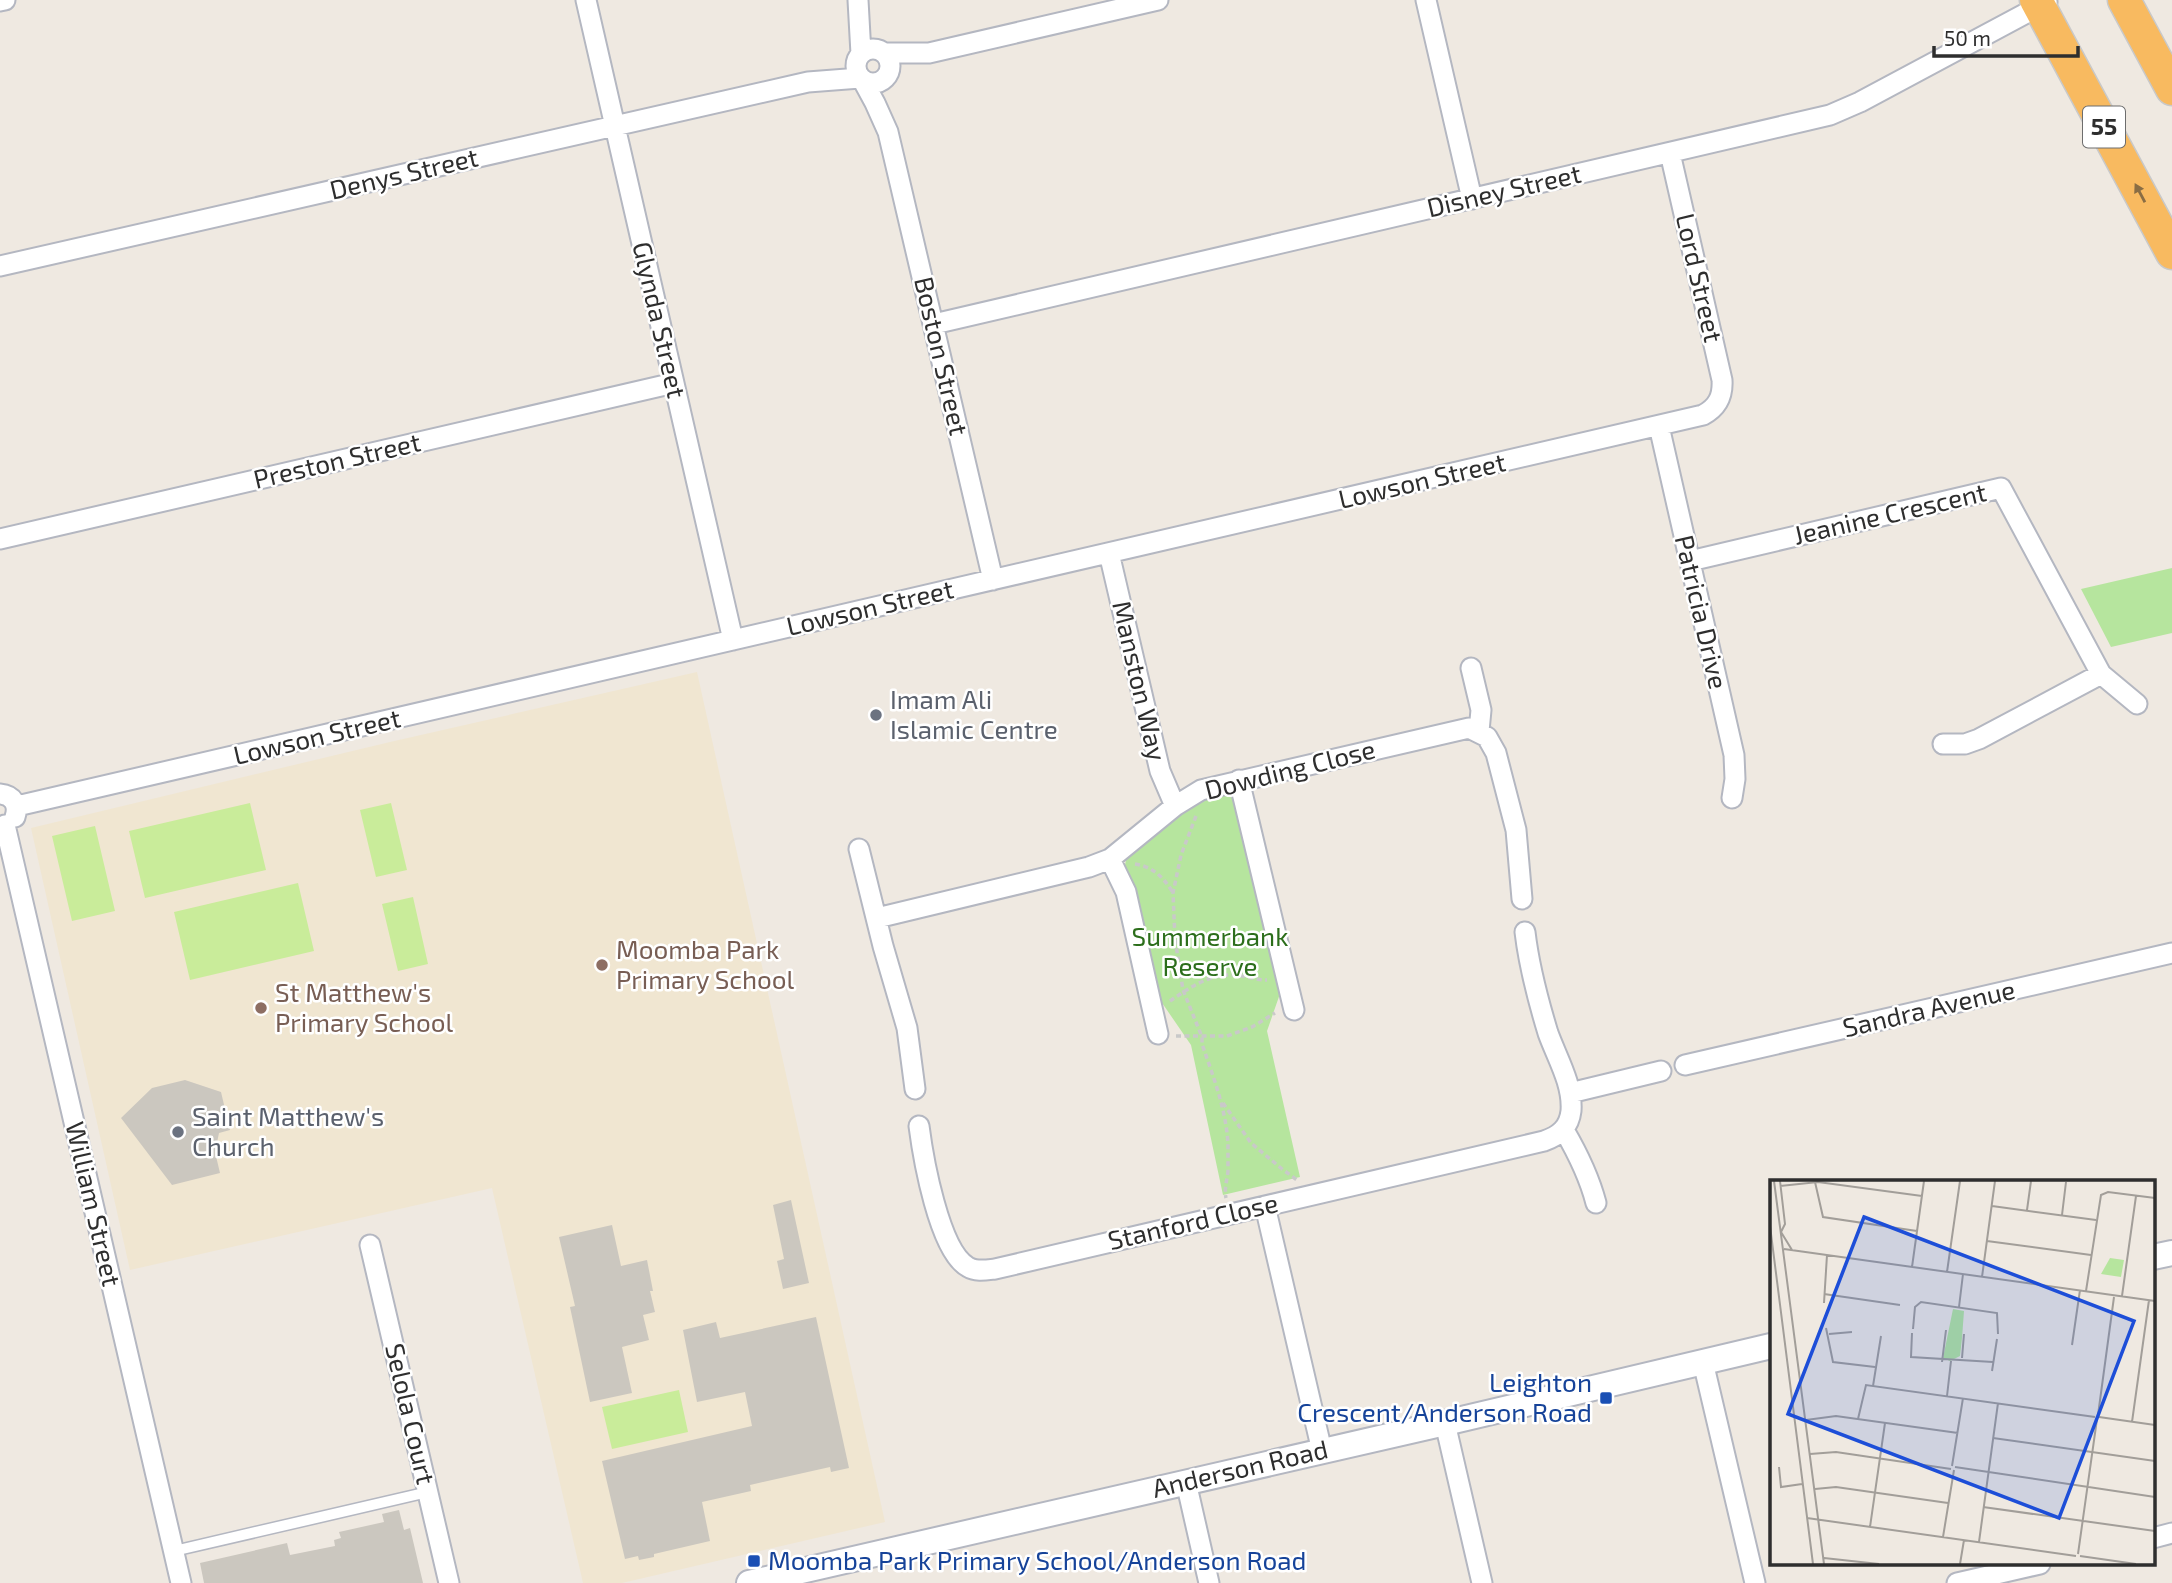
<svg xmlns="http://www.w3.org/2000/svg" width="2172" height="1583" font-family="'Exo 2',sans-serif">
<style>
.education{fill:#f0e6d1}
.green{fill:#b6e59e}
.pitch{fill:#c9ec9a}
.building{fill:#cbc7bf}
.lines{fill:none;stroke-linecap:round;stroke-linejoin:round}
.service-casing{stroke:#b4b7c1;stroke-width:13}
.minor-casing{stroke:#b4b7c1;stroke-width:23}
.tertiary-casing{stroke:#b4b7c1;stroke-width:28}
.trunk-casing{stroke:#c9c9c9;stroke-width:35}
.path{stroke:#c9c9c9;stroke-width:3.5;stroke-dasharray:5 3.5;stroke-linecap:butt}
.service{stroke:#fff;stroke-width:10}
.minor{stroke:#fff;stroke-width:19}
.tertiary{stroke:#fff;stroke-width:24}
.trunk{stroke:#f8ba60;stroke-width:32}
.oneway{fill:#896d44}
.worship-dot{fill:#6b7280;stroke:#fff;stroke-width:2.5}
.education-dot{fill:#8d6e63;stroke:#fff;stroke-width:2.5}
.transit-dot{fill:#1a4fb4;stroke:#fff;stroke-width:2.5}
.labels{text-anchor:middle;stroke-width:5;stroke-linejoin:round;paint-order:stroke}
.shield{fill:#fff;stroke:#6d6d6d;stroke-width:2}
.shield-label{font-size:24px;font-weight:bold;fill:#2e2e2e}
.street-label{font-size:26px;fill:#2e2e2e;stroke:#fff}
.worship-label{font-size:26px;fill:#5b616d;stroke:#fff;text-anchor:start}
.park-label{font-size:26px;fill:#2c6e1b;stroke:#fff}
.education-label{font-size:26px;fill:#785e54;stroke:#fff;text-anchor:start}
.transit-label{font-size:26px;fill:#164399;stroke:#fff;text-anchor:end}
.inset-road{fill:none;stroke:#a29e99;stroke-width:2}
.view{fill:#1d4ed8;fill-opacity:0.15;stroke:#1d4ed8;stroke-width:3.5}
.inset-edge{fill:none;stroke:#2e2e2e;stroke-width:3.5}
</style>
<rect width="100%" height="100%" fill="#efe9e1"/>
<path class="education" d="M697,672L885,1522L622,1583H583L492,1188L130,1270L31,828L390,742Z"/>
<path class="green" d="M2172,568V633L2111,647L2081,589Z
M1222,794L1233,798L1238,808L1282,988L1267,1031L1300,1177L1223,1195L1191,1045L1158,997L1124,871L1127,854L1200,798Z"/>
<path class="pitch" d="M250,803L266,870L145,898L129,831Z
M391,803L407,870L376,877L360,810Z
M95,826L115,911L72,921L52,836Z
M298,883L314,951L190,980L174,912Z
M413,897L428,964L398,971L382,904Z
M679,1390L688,1432L612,1449L602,1407Z"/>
<path class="building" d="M185,1080L221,1092L230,1130L219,1133L215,1152L220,1173L172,1185L121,1118L152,1088Z
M791,1200L809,1283L783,1289L777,1261L784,1259L773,1205Z
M612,1225L621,1266L647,1260L653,1291H650L655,1312L643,1315L649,1340L622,1347L632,1393L590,1402L570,1307L575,1306L559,1237Z
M816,1317L849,1468L831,1472L830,1467L750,1485L751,1491L702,1502L710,1541L654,1554V1557L639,1560L638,1556L625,1559L602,1461L752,1426L745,1392L697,1402L683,1330L716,1322L720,1338Z
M399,1510L404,1530L410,1528L423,1583H204L200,1563L287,1543L290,1555L335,1546L334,1540L341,1538L339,1532L384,1522L382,1514Z"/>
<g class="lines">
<g class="service-casing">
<path id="service" d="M174,1551L428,1492"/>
</g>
<g class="minor-casing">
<path id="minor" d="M586,0L733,640
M858,0L861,54
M1426,0L1472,199
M0,1L5,0
M856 66a17 17 0 1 1 34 0a17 17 0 1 1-34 0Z
M884,53H929L1158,0
M862,79L875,103L888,132L993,580
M0,266L808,82L860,78
M934,324L1830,115L1860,102L2047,2
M1659,426L1734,755L1735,779L1732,798
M0,539L674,383
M1109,553L1160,771L1175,806
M1690,561L2001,488L2101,674L2137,704
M1471,668L1481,710L1479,731
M1943,744H1965L1979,739L2101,674
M1239,780L1294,1010
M0,794C13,795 19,805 15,817
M17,806L1703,415C1718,407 1723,396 1722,380L1670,153
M5,825L181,1583
M859,849L883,946L907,1028L915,1089
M1110,859L1126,892L1158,1034
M877,918L1089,867L1110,859L1175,806L1201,790L1469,728L1487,737L1496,753L1516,830L1522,899
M1685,1065L2172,953
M1570,1093L1661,1071
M919,1126C923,1157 939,1251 968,1267C976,1272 986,1270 995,1269L1544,1141C1559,1136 1569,1128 1571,1111C1573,1084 1557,1058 1548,1033C1538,1000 1529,966 1525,932
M1564,1130C1578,1154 1589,1176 1596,1203
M1265,1206L1322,1451
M370,1245L449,1583
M1703,1362L1755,1583
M1445,1423L1482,1583
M1186,1482L1209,1583
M2153,1538L2172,1533
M1957,1583L2040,1564"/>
</g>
<g class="tertiary-casing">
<path id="tertiary" d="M2153,1257L2172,1253
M749,1583L1445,1423L1771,1346"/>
</g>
<g class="trunk-casing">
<path id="trunk" d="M2036,0L2172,253
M2124,0L2172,89"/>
</g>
<path class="path" d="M1196,816L1181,855L1173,893L1175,939L1183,990L1202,1037V1044C1213,1076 1226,1109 1228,1144C1228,1153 1228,1162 1228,1171C1227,1181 1224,1189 1226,1198
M1135,864C1153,867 1162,876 1172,891
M1170,1001C1189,988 1209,974 1233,975C1244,975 1255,980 1267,980
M1176,1036H1227L1252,1027L1275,1013
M1223,1103L1251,1143L1282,1169L1297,1180"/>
<use href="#service" class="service"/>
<use href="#minor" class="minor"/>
<use href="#tertiary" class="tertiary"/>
<use href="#trunk" class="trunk"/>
</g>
<defs><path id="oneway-solid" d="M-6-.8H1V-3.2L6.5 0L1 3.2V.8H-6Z" transform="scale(1.75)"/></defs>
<use class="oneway" href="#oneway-solid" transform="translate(2140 193) rotate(-118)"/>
<g class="worship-dot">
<circle cx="876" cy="715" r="7"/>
<circle cx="178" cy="1132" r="7"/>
</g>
<g class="education-dot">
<circle cx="602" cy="965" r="7"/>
<circle cx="261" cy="1008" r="7"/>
</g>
<g class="transit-dot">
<rect x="1599" y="1391" width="14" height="14" rx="3.5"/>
<rect x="747" y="1554" width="14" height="14" rx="3.5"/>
</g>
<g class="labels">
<rect class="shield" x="2083" y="106.5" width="42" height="41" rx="5"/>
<g class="shield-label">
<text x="2104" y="135">55</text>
</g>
<g class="street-label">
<text transform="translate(404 174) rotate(-13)" y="9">Denys Street</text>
<text transform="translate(1504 191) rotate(-13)" y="9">Disney Street</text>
<text transform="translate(1699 278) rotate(77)" y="9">Lord Street</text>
<text transform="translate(659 320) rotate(77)" y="9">Glynda Street</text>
<text transform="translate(941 356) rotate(77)" y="9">Boston Street</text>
<text transform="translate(337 461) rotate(-13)" y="9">Preston Street</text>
<text transform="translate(1422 481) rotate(-13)" y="9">Lowson Street</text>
<text transform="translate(1890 514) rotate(-13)" y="9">Jeanine Crescent</text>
<text transform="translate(870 608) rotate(-13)" y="9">Lowson Street</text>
<text transform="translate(1701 612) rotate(77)" y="9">Patricia Drive</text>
<text transform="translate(1139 681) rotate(77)" y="9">Manston Way</text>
<text transform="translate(317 737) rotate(-13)" y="9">Lowson Street</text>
<text transform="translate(1290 770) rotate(-14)" y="9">Dowding Close</text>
<text transform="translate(1929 1009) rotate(-13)" y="9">Sandra Avenue</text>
<text transform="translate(93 1204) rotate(77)" y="9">William Street</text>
<text transform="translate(1193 1222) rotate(-13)" y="9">Stanford Close</text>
<text transform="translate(410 1414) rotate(77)" y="9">Selola Court</text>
<text transform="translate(1240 1469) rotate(-13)" y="9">Anderson Road</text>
</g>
<g class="worship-label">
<text x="890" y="709">Imam Ali<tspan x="890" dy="30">Islamic Centre</tspan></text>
<text x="192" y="1126">Saint Matthew's<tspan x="192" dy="30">Church</tspan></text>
</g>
<g class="park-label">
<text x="1210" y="946">Summerbank<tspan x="1210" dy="30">Reserve</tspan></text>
</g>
<g class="education-label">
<text x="616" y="959">Moomba Park<tspan x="616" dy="30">Primary School</tspan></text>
<text x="275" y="1002">St Matthew's<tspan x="275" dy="30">Primary School</tspan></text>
</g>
<g class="transit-label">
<text x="1592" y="1392">Leighton<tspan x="1592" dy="30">Crescent/Anderson Road</tspan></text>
<text x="768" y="1570" text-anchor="start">Moomba Park Primary School/Anderson Road</text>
</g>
</g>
<g transform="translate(1770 1180)">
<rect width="385" height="385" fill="#efe9e1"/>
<path d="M340,78L354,80L351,97L331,94ZM183,129L194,131L192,158L190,176L180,181L173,178Z" fill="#b6e59e"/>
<path class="inset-road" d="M4,1L54,384M10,1L15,44L11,52L22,70M45,2L53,37L147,51M10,6L48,2L152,16M222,26L326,40M257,30L261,1M292,35L296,2M0,46L43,384M217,61L321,75M14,69L385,121M142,87L154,1M177,92L190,1M212,97L225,1M316,111L331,15L338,12L385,18M54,114L130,125M352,116L366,16M54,123L57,75M189,127L193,94M56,148L63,182L105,187M143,149L145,127L151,122L227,133L228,154M142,153L141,177L223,182M59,154L82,152M302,165L310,110M192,178L194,154M172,182L176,150M222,191L227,159M103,206L111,156M177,216L181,181M328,235L344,117M329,237L385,245M88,239L96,205L325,237M36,240L66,236L188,253M362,242L379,120M223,258L385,281M40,274L66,272L181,289M182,286L193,218M9,287L11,307L32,304M185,287L385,317M45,309L66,307L178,323M213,327L385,351M37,338L306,376M100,347L115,243M173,357L184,290M209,362L228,223M308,374L327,239M310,376L366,384M54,378L109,384M190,384L194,360"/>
<path class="view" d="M94,37L364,141L289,338L18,234Z"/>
<rect width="385" height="385" class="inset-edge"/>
</g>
<path d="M1934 46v10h144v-10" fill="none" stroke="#2e2e2e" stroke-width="3.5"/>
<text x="1944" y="46" font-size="21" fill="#2e2e2e" stroke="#ffffff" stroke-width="5" paint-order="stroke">50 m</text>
</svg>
